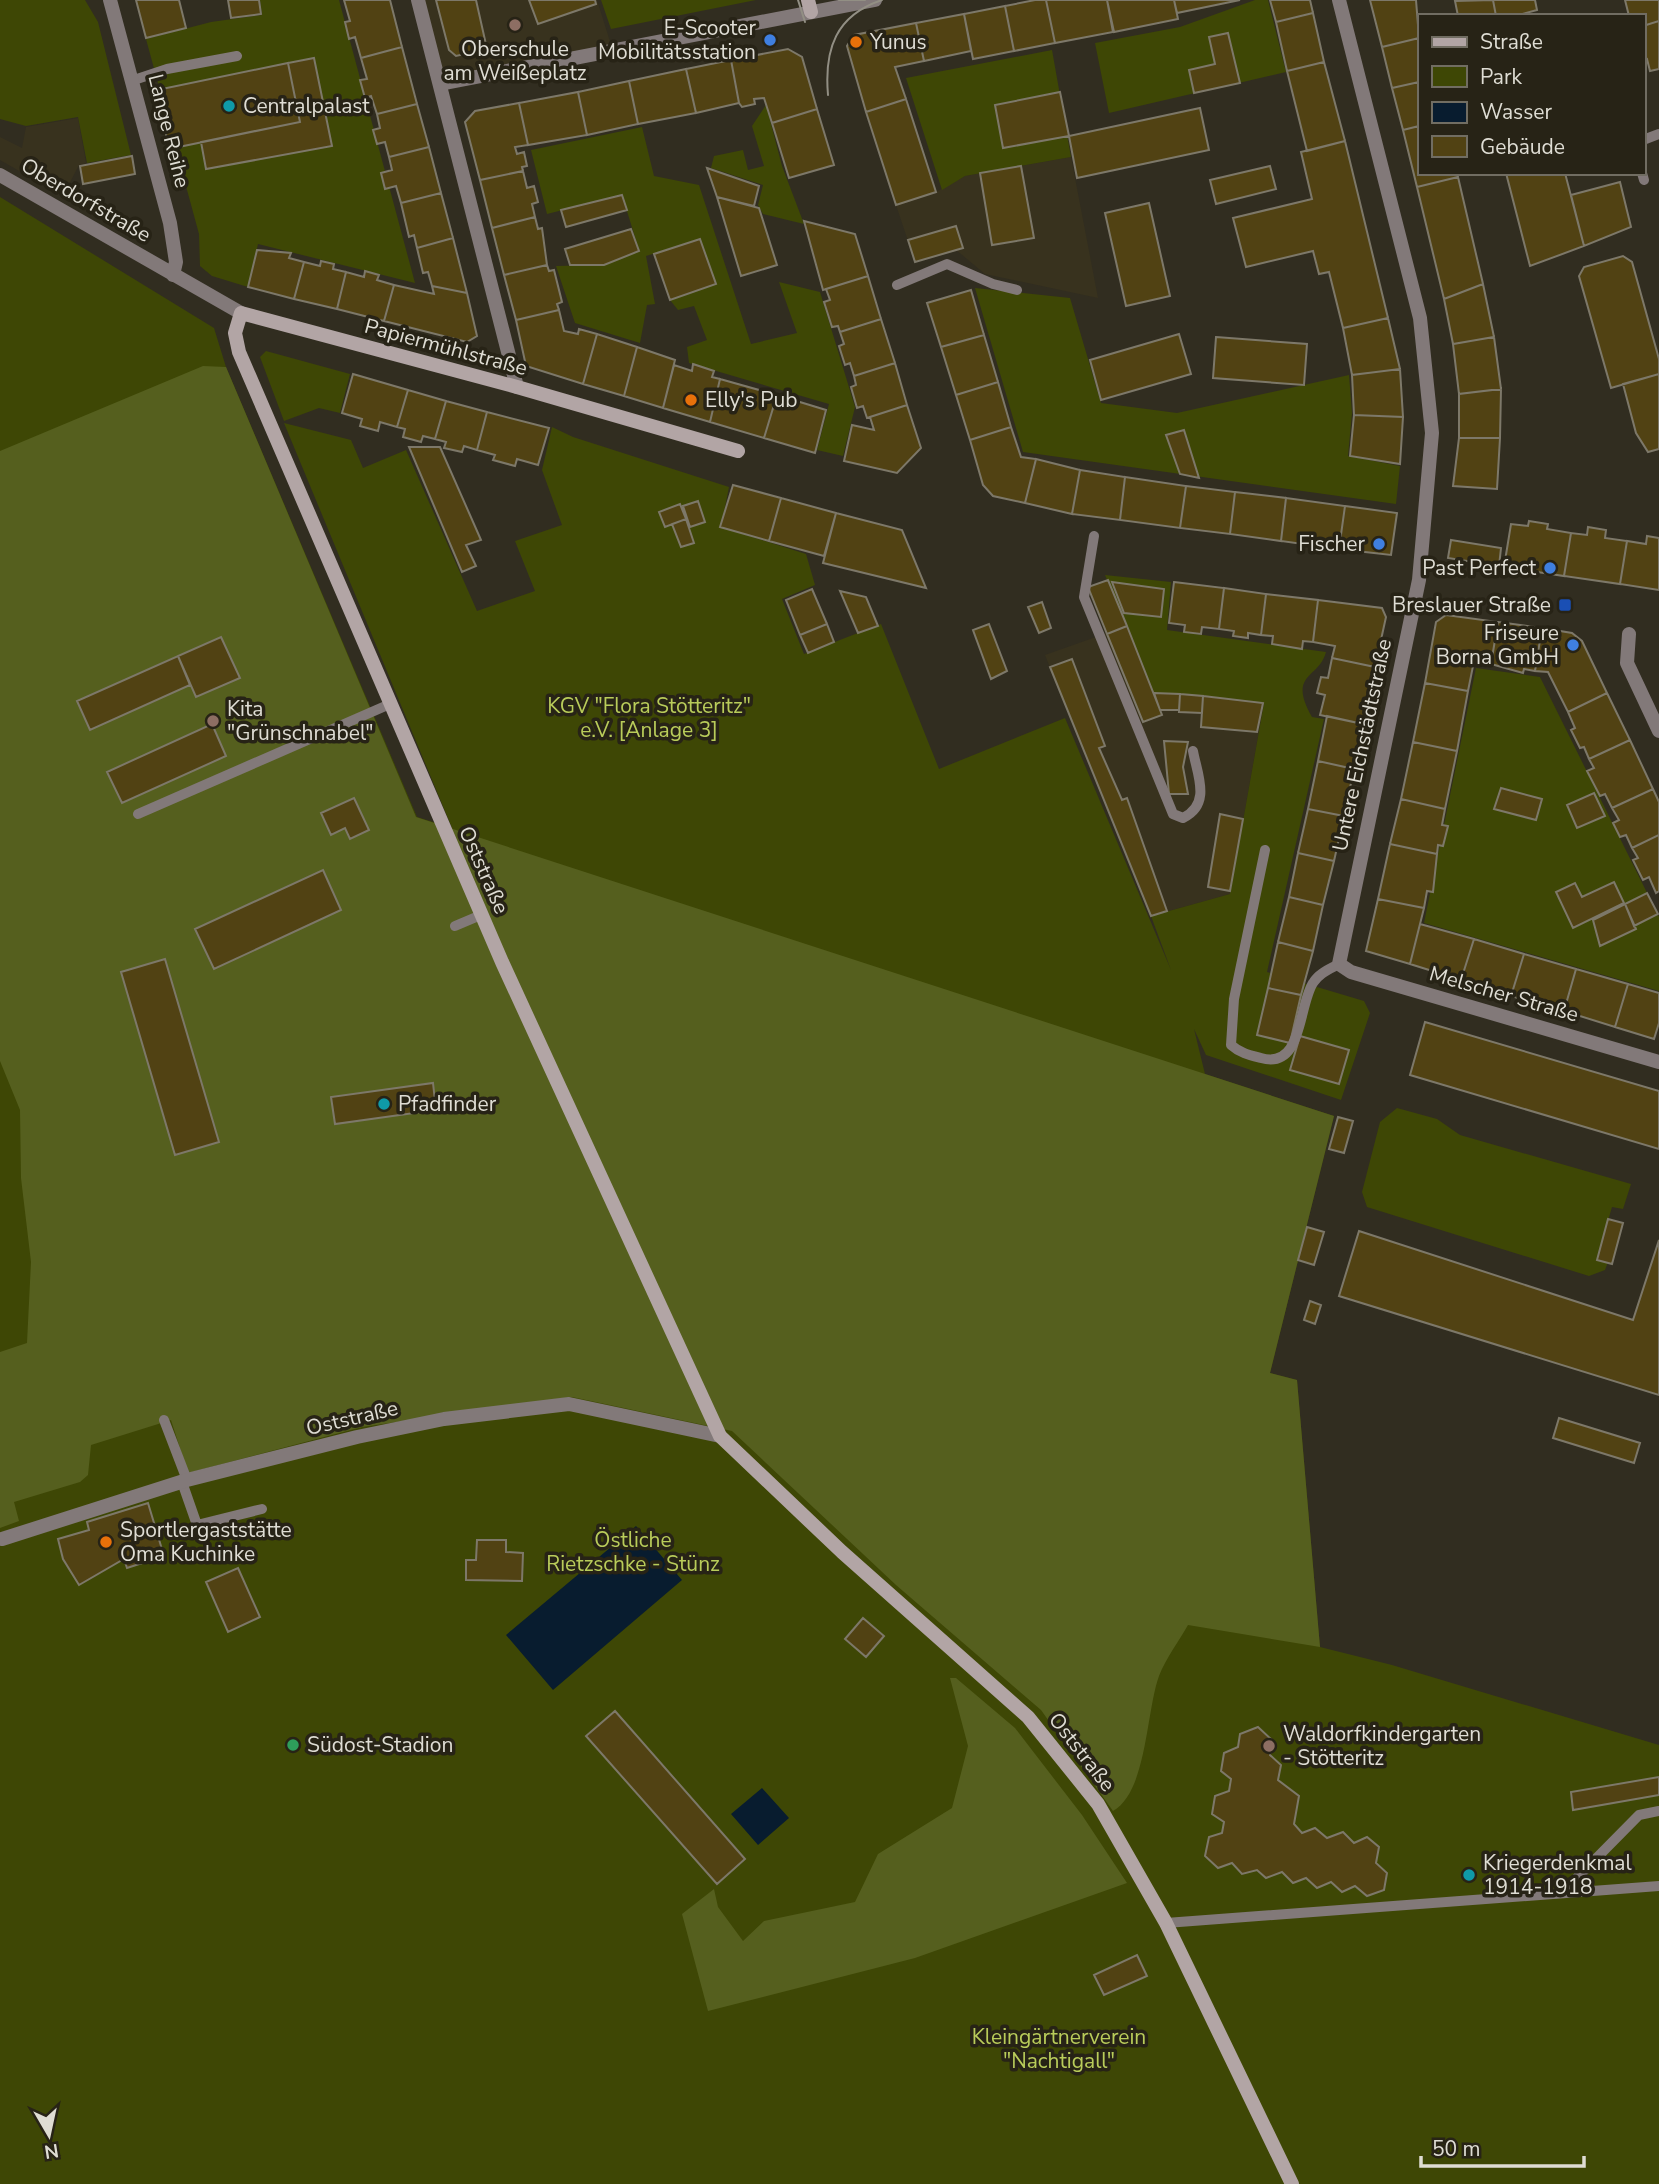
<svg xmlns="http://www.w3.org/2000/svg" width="1659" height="2184" font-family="'Nunito Sans',sans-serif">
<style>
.built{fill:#38321e}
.green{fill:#3e4705}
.forest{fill:#555f1e}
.water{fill:#081c2f}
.building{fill:#514213;stroke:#7d7869;stroke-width:2}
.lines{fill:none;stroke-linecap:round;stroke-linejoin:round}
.lane{stroke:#827979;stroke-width:10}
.street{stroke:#827979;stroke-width:14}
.secondary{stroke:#b2a5a5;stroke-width:14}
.tram{stroke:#928f84;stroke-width:2}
.education-dot{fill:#8d6e63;stroke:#272316;stroke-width:2.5}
.shop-dot{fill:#3f7fe0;stroke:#272316;stroke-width:2.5}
.food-dot{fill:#e8710a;stroke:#272316;stroke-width:2.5}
.culture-dot{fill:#0f9aa8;stroke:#272316;stroke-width:2.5}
.transit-dot{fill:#1a4fb4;stroke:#272316;stroke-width:2.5}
.leisure-dot{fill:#2e9e5b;stroke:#272316;stroke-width:2.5}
.labels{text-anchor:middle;stroke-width:7;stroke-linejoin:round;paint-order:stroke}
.poi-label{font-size:21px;fill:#dfddd4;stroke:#272316;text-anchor:start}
.street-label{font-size:21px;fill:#dfddd4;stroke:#272316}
.park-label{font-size:21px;fill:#b9cc5a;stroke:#272316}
</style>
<rect width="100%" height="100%" fill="#312d20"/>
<path class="built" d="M418,0H597L613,51L440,84Z
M78,118L86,163L79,165L63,196L0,160V137L22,148L26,127Z
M1071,157L1098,298L985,274L955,249L915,262L896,205L936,192L965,176Z
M1127,626L1157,691L1264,703L1230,894L1151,916L1045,655Z"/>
<path class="green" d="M0,0H85L98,22L131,155L87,163L78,117L26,126L0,119Z
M260,0H339L415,283L258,244L248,287L212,276L200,266L199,234L146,39L211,22L262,15Z
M601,0H756L611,29Z
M1255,0H1268L1286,72L1109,113L1095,43L1180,27Z
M1052,50L1071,157L965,176L942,190L906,78Z
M766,105L782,166L804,224L763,214L758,205L763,185L711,168L714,156L743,150L748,170L764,166L752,126Z
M642,127L654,176L699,185L751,344L797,333L779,282L820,292L855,407L843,456L817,450L829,404L689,363L687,347L707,340L694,306L678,310L670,300L715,284L700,239L646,256L655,304L647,305L640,343L575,323L556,266L604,265L639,250L622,195L547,214L531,150Z
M0,197L214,328L226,367L417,817L452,828L284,423L351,440L363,468L406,450L477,611L535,591L515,541L562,525L542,470L552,427L573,437L729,487L721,527L806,554L815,585L782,599L804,654L881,624L939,769L1065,718L1171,970L1151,916L1230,894L1264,703L1154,693L1105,575L1171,582L1167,630L1326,652C1319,679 1287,673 1312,717L1324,719L1267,972L1364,1001L1370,1013L1341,1100L1206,1055L1194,1029L1205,1074L1334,1116L1270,1373L1297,1380L1320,1647L1392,1665L1659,1745V2184H0Z
M975,288L1070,298L1101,403L1177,413L1349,375L1352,413L1348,456L1400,466L1396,504L1023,452Z
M266,351L350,374L340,413L319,408L284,421L260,357Z
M1476,668L1540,677L1659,917V991L1424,923Z
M1397,1108L1437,1119L1460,1135L1631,1184L1623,1209L1612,1207L1597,1259L1608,1262L1605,1270L1589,1276L1367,1207L1362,1192L1380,1122Z"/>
<path class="forest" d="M203,366L226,367L416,817L1334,1116L1270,1373L1297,1380L1320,1647L1188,1625C1179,1641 1166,1658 1159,1676C1146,1712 1147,1792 1113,1811L1041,1710L896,1585L732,1431L572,1397L362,1427L188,1473L171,1420L91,1445L88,1475L80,1482L14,1502L19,1521L0,1528V1352L27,1343L31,1262L21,1178L20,1110L0,1061V451Z
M950,1678H956L1015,1728L1082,1815L1127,1883L915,1958L708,2011L682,1914L714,1889L718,1907L743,1941L764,1921L855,1902L878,1854L952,1808L968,1746Z"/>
<path class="water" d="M636,1526L682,1580L553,1690L506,1635Z
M762,1788L789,1818L758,1845L731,1814Z"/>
<path class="building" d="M136,0H179L186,28L146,38Z
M228,0H259L261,14L231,18Z
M344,0H390L402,47L361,58L355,37L349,39L345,22L350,21Z
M436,0H476L487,49L456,56L449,50Z
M529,0H595L596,4L538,24Z
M1035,0H1046L1055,43L1014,51L1005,6Z
M1046,0H1107L1113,32L1055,43Z
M1107,0H1174L1178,19L1114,32Z
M1174,0H1240L1177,13Z
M1270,0H1310L1313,13L1276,22Z
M1370,0H1416L1419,38L1382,47Z
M1493,0L1496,16H1458L1455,1Z
M1493,0H1535L1537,10L1515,16H1496Z
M1625,0H1659V21L1643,26V16H1629Z
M1005,6L1014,51L973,59L964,14Z
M1313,13L1324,62L1287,71L1276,22Z
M964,14L971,51L924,61L916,23Z
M1659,21V69L1650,71L1647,59L1643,60V26Z
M916,23L924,61L895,67L906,99L866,112L847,46L854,35Z
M1228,33L1240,83L1194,93L1189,70L1215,64L1209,37Z
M1419,38V82L1392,88L1382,47Z
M402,47L417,104L377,114L371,96L365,98L360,80L367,79L361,58Z
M788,49L802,57L817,109L772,123L764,98L754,99L755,104L742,107L739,103L731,60Z
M314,58L332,146L206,169L201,142L300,122L288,63Z
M731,60L739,103L696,113L686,69Z
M1324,62L1345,141L1307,151L1287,71Z
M288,63L300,122L169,149L157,90Z
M686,69L696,113L638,124L629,81Z
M629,81L638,124L587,135L578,92Z
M1419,82V126L1403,130L1392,88Z
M578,92L587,135L528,145L519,103Z
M1060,92L1069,136L1003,148L995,105Z
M906,99L936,192L896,205L866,112Z
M519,103L528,145L515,147L517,154L524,152L527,166L522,167L523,171L480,180L465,122L475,111Z
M417,104L429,147L389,157L385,142L377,144L373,130L380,128L377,114Z
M1200,108L1209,150L1077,178L1069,136Z
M817,109L834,165L789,178L772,123Z
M1419,126V173H1457L1458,177L1417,187L1403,130Z
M1345,141L1388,318L1343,328L1329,272L1319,274L1313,251L1246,267L1233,218L1312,199L1301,152Z
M429,147L441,193L401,203L396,186L385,189L381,173L392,170L389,157Z
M132,156L135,174L83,184L80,166Z
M1021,166L1034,238L992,245L980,173Z
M1270,166L1276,189L1216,204L1210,180Z
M707,168L759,186L754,206L717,197Z
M523,171L527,188L534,186L538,202L532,204L535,217L492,228L480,180Z
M1506,173H1565L1584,246L1530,266Z
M1458,177L1483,284L1444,299L1417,187Z
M1620,182L1631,227L1584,246L1571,195Z
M441,193L453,238L417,248L414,235L409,237L401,203Z
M622,195L627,210L566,227L561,210Z
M717,197L759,208L777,265L741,276Z
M1149,203L1170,296L1126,306L1105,213Z
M535,217L538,229L542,228L547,265L504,275L492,228Z
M804,221L855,234L868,276L823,290Z
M956,226L963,248L915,262L908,240Z
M631,229L639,251L604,265H570L565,249Z
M453,238L467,293L432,286L428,272L423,273L417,248Z
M700,239L716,284L670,300L654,254Z
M257,250L291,253L289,258L304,262L294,299L248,287Z
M1623,256L1632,262L1659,359V374L1611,388L1579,276L1584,267Z
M321,261L334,264L333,269L346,272L337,309L294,299L304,262L320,266Z
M547,265L549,271L554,270L562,302L557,304L559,310L516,320L504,275Z
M365,271L379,275L377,280L394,285L384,321L337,309L346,272L364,277Z
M868,276L881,319L840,332L838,326L832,327L824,302L830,300L826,289Z
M1483,284L1494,337L1453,344L1444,299Z
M394,285L434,294L432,286L467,293L477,336L467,342L384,321Z
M971,290L984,335L941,347L927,303Z
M559,310L564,331L578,334L579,329L597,334L583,384L526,366L516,320Z
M1388,318L1400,369L1352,375L1343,328Z
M881,319L895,363L854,376L850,363L845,365L839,346L844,344L840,332Z
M597,334L637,347L624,396L583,384Z
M1179,334L1191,374L1101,400L1090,360Z
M984,335L998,382L956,395L941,347Z
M1216,337L1307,344L1304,385L1213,378Z
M1494,337L1501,389L1459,394L1453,344Z
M637,347L675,360L663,408L624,396Z
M895,363L907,405L867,418L863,406L857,408L851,387L856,385L854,376Z
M693,364L714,371L712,377L720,379L710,422L663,408L674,365L692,371Z
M1400,369L1403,417L1354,415L1352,375Z
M353,374L408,390L397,427L380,422L378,431L360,426L362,419L342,413Z
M1659,374V449L1648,452L1636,433L1623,384Z
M720,379L777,395L764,438L710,422Z
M998,382L1011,427L970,440L956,395Z
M1501,389L1500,438H1459V394Z
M408,390L446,401L435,439L423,436L421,442L403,437L405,429L397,427Z
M777,395L826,410L815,453L764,438Z
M446,401L487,412L477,450L464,446L462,452L444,448L446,442L435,439Z
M907,405L921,448L897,473L844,461L852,425L874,430L870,417Z
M487,412L549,428L538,465L517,459L515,466L493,460L495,455L477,450Z
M1354,415L1403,417L1400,464L1350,456Z
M1011,427L1021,457L1036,459L1025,503L993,496L983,485L970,440Z
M1184,430L1199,478L1180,474L1166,435Z
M1459,438H1500L1497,489L1453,486Z
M409,447H440L481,540L466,545L476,566L462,572Z
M1036,459L1080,470L1072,514L1025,503Z
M1080,470L1125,477L1120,520L1072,514Z
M1125,477L1186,486L1180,528L1120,520Z
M733,485L781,498L769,541L720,527Z
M1186,486L1235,492L1230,534L1180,528Z
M1235,492L1286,498L1281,541L1230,534Z
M781,498L836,513L824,556L769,541Z
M1286,498L1345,506L1339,549L1281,541Z
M698,501L705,522L690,527L683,506Z
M680,504L686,519L665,527L659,512Z
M1345,506L1397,513L1391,555L1339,549Z
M836,513L902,530L926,588L823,563Z
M686,519L694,543L681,547L672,524Z
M1529,521L1548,524L1547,529L1571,533L1564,576L1504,567L1511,524L1528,526Z
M1588,527L1606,530L1605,538L1627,541L1620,584L1564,576L1571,533L1587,535Z
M1647,536L1659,538V590L1620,584L1627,541L1646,544Z
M1451,540L1501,548L1499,566L1448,558Z
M1108,580L1127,626L1107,634L1088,587Z
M1112,582L1164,589L1161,617L1124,613Z
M1174,582L1224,588L1219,629L1202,627L1201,634L1184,632L1185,625L1169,623Z
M1224,588L1266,594L1261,635L1248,633V638L1233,636L1234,631L1219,629Z
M812,589L827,624L800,635L786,600Z
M840,591L866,597L878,626L858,633Z
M1266,594L1318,600L1313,642L1303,641L1302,649L1272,644L1273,636L1261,635Z
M1318,600L1382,608L1386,617L1375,667L1332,658L1335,646L1313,642Z
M1042,602L1051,628L1039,633L1028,607Z
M1446,615L1498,622L1491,664L1474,661L1468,691L1425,683L1436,622Z
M1498,622L1542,628L1535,671L1524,669L1523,673L1491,664Z
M827,624L834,642L808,653L800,635Z
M989,624L1007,671L991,679L973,630Z
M1127,626L1162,715L1143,722L1107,634Z
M1542,628L1572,633L1582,641L1607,693L1568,712L1548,672L1535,671Z
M221,637L240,678L196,697L178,656Z
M178,656L190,685L90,730L77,701Z
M1332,658L1375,667L1363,724L1320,715L1325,695L1317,693L1321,677L1328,678Z
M1072,659L1105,746L1099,748L1122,800L1127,798L1167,911L1151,916L1050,667Z
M1425,683L1468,691L1457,751L1413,742Z
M1154,693L1180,694L1179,710H1160Z
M1607,693L1630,740L1589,759L1584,747L1580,748L1571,730L1575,728L1568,712Z
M1180,694L1203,696L1202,713L1179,712Z
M1203,696L1263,703L1257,732L1201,727Z
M1327,716L1363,724L1354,769L1318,761Z
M212,724L226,756L122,803L107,772Z
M1630,740L1653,789L1612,808L1605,794L1600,796L1587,771L1594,768L1589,759Z
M1164,741L1188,742L1183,767L1188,794H1169Z
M1413,742L1457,751L1445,809L1401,799Z
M1318,761L1354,769L1344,816L1308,809Z
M1501,788L1542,799L1536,820L1494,809Z
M1653,789L1659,802V835L1632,848L1626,835L1620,837L1613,823L1619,820L1612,808Z
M1594,793L1605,816L1577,828L1567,805Z
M354,798L369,830L350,839L345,828L331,835L321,813Z
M1401,799L1445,809L1442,825L1448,826L1443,846L1438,845L1437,854L1390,844Z
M1308,809L1344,816L1334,861L1298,853Z
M1220,814L1243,819L1230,891L1208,887Z
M1659,835V891L1656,893L1649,877L1643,880L1633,860L1638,858L1632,848Z
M1390,844L1437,854L1433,892L1427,891L1424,908L1378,899Z
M1298,853L1334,861L1323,905L1289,897Z
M323,870L341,910L214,969L195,929Z
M1614,882L1624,903L1573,928L1556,892L1575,883L1582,897Z
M1647,893L1658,914L1634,926L1625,904Z
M1289,897L1323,905L1313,951L1278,942Z
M1378,899L1424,908L1410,964L1366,951Z
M1625,904L1636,929L1600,946L1593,920Z
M1420,924L1474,939L1461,980L1410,964Z
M1474,939L1524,954L1511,996L1461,980Z
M1278,942L1313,951L1301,995L1268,988Z
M1524,954L1576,969L1564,1011L1511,996Z
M165,959L219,1142L175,1155L121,972Z
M1576,969L1628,984L1615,1027L1564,1011Z
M1628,984L1659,993V1023L1654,1039L1615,1027Z
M1268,988L1301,995L1290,1043L1257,1035Z
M1425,1022L1659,1091V1149L1410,1075Z
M1300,1036L1349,1050L1339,1084L1290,1070Z
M433,1083L436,1110L335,1124L331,1097Z
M1338,1117L1353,1121L1344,1153L1329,1149Z
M1608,1219L1623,1223L1612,1264L1597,1260Z
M1307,1227L1324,1232L1314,1265L1298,1260Z
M1359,1231L1633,1320L1659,1240V1395L1339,1296Z
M1310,1301L1321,1305L1315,1324L1304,1320Z
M1559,1418L1640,1443L1634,1463L1553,1438Z
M148,1503L164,1556L127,1568L124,1559L79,1585L63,1559L58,1539L89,1530L87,1522Z
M477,1540H506V1552L523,1553L522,1581L466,1580V1560H476Z
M238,1568L260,1617L228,1632L206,1582Z
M863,1618L884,1636L866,1657L845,1639Z
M615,1711L745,1859L717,1884L586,1736Z
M1258,1727L1272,1740L1270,1755L1281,1765L1278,1780L1299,1796L1294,1824L1302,1833L1315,1828L1327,1838L1343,1832L1354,1843L1367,1837L1379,1847L1376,1863L1387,1873L1384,1890L1367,1896L1355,1886L1342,1892L1331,1882L1317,1888L1306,1878L1293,1883L1282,1872L1266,1878L1257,1870L1242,1874L1232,1863L1218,1868L1205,1856L1209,1837L1222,1833L1224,1822L1212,1814L1215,1796L1229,1791L1231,1779L1221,1771L1224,1753L1238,1747L1240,1734Z
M1659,1777V1795L1573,1810L1571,1792Z
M1137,1955L1147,1976L1104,1995L1094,1975Z"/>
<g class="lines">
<path class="lane" d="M134,80L167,69L237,56
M1643,140L1659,134
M1642,173L1644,180
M897,285L947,264L993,284L1017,290
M1094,536L1084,597L1173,814L1183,818C1212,804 1197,774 1193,751
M138,814L390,704
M1265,850L1234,999L1231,1045C1240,1053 1249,1055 1261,1058C1303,1070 1298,1006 1313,983C1319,973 1330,969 1339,964
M455,926L481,915
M164,1420L187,1480
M182,1482L197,1525L262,1509
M1564,1891L1639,1815L1659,1811
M1166,1923L1659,1886"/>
<path class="street" d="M110,0L170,223L176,262L173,275
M418,0L517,387
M1339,0L1420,318L1432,433L1419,580L1339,964L1351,972L1659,1062
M440,84L875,0
M0,175L241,313
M1629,634L1627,663L1659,731
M2,1539L187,1480L357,1437L444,1419L569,1404L720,1436"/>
<path class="secondary" d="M808,0L811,12
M738,451L517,387L241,313L235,333L239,352L502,962L720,1436L842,1552L1028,1717L1098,1804L1166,1923L1292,2184"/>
<path class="tram" d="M798,0L805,22
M839,0H865
M828,95C824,49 836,15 882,0"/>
</g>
<g class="education-dot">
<circle cx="515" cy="25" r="7"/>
<circle cx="213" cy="721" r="7"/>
<circle cx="1269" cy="1746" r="7"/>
</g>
<g class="shop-dot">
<circle cx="770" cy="40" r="7"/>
<circle cx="1379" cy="544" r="7"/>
<circle cx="1550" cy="568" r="7"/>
<circle cx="1573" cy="645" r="7"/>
</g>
<g class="food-dot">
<circle cx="856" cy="42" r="7"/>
<circle cx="691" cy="400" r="7"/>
<circle cx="106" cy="1542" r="7"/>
</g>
<g class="culture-dot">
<circle cx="229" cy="106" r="7"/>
<circle cx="384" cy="1104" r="7"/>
<circle cx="1469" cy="1875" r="7"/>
</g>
<rect class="transit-dot" x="1558" y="598" width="14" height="14" rx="3.5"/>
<circle class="leisure-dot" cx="293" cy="1745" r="7"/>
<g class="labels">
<g class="poi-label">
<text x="756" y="35" text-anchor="end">E-Scooter<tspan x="756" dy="24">Mobilitätsstation</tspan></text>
<text x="870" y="49">Yunus</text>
<text x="515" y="56" text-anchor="middle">Oberschule<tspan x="515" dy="24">am Weißeplatz</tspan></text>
<text x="243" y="113">Centralpalast</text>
<text x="705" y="407">Elly's Pub</text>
<text x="1365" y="551" text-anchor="end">Fischer</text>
<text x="1536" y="575" text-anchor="end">Past Perfect</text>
<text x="1551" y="612" text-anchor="end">Breslauer Straße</text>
<text x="1559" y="640" text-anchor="end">Friseure<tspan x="1559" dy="24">Borna GmbH</tspan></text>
<text x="227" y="716">Kita<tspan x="227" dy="24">"Grünschnabel"</tspan></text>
<text x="398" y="1111">Pfadfinder</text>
<text x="120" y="1537">Sportlergaststätte<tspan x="120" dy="24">Oma Kuchinke</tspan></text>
<text x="1283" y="1741">Waldorfkindergarten<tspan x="1283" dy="24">- Stötteritz</tspan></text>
<text x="307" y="1752">Südost-Stadion</text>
<text x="1483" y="1870">Kriegerdenkmal<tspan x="1483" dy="24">1914-1918</tspan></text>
</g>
<g class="street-label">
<text transform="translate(169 131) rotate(76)" y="7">Lange Reihe</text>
<text transform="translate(86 200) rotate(30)" y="7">Oberdorfstraße</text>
<text transform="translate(446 347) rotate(15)" y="7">Papiermühlstraße</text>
<text transform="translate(1362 745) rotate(-78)" y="7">Untere Eichstädtstraße</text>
<text transform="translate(484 870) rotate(66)" y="7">Oststraße</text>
<text transform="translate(1504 994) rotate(16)" y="7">Melscher Straße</text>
<text transform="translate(352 1418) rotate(-13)" y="7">Oststraße</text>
<text transform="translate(1082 1752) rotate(52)" y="7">Oststraße</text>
</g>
<g class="park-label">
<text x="649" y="713">KGV "Flora Stötteritz"<tspan x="649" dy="24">e.V. [Anlage 3]</tspan></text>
<text x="633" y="1547">Östliche<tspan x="633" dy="24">Rietzschke - Stünz</tspan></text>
<text x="1059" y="2044">Kleingärtnerverein<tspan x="1059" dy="24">"Nachtigall"</tspan></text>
</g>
</g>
<rect x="1418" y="14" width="228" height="161" fill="#272316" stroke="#716d62" stroke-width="2"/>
<rect x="1432" y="37" width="35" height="10" fill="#b2a5a5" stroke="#716d62" stroke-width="2"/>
<text x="1480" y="49" font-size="21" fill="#dfddd4">Straße</text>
<rect x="1432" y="66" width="35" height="21" fill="#3e4705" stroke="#716d62" stroke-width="2"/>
<text x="1480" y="84" font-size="21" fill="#dfddd4">Park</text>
<rect x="1432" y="102" width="35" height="21" fill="#081c2f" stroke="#716d62" stroke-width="2"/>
<text x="1480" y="119" font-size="21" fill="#dfddd4">Wasser</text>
<rect x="1432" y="136" width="35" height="21" fill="#514213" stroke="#716d62" stroke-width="2"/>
<text x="1480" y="154" font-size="21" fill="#dfddd4">Gebäude</text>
<g transform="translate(49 2135) rotate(171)" stroke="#272316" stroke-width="5" paint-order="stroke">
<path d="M0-5L12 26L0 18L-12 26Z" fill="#dfddd4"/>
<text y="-10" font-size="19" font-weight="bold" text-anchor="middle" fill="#dfddd4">N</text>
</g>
<path d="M1421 2156v10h163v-10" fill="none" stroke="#dfddd4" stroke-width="3.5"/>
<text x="1432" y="2156" font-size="21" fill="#dfddd4" stroke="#272316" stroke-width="5" paint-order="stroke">50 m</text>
</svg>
